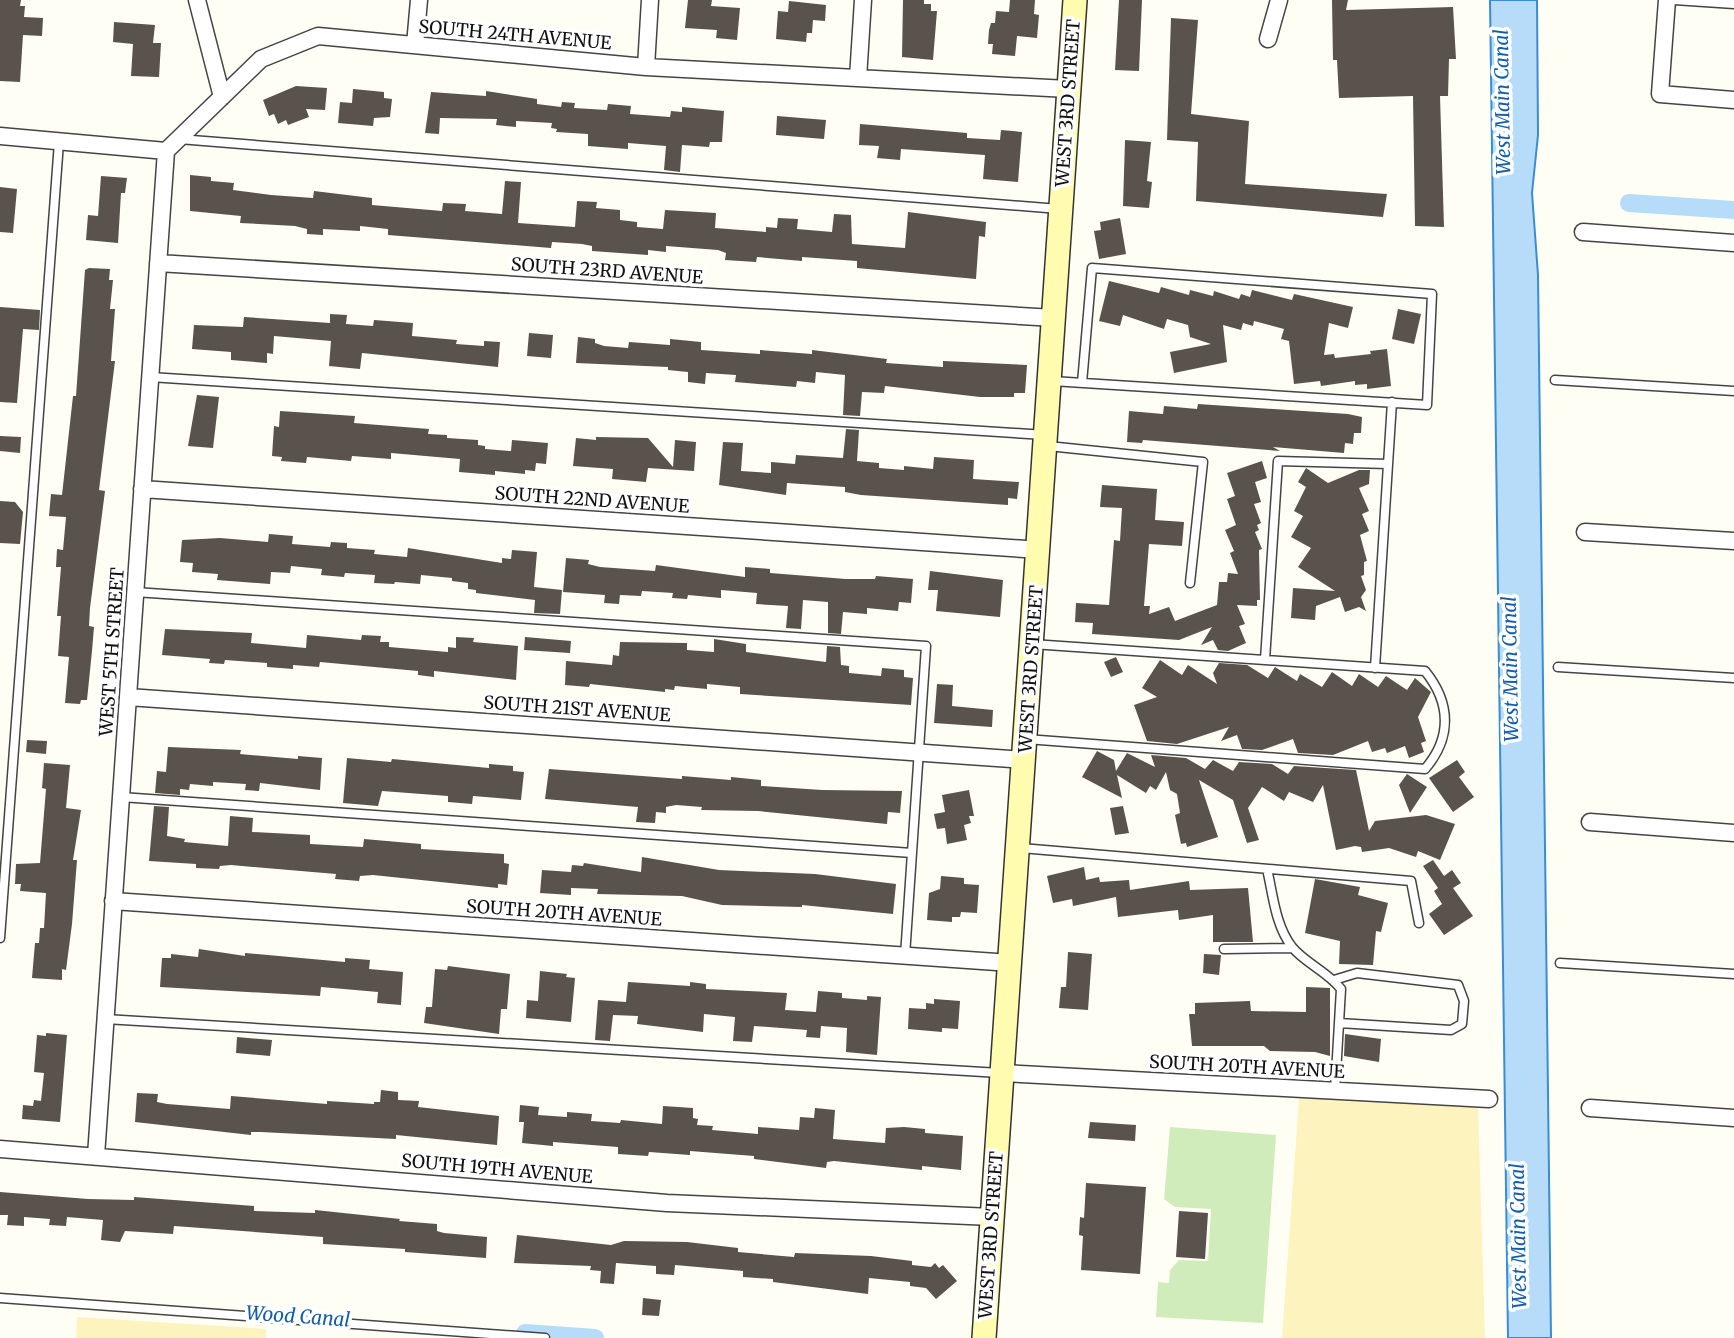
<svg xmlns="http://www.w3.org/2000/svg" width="1734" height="1338" font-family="Merriweather,serif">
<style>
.green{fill:#d1ecbb}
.sand{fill:#fdf3be}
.water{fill:#b6dcf9;stroke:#398dd4;stroke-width:2}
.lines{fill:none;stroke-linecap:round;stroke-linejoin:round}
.canal{stroke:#b6dcf9;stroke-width:18}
.building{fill:#5a524c}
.lane-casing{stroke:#444;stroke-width:11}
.street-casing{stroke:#444;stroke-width:19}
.secondary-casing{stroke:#333;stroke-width:26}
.lane{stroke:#fff;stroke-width:8}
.street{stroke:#fff;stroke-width:16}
.secondary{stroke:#fffbaf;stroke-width:23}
.labels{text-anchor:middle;stroke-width:7;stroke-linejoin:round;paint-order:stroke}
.street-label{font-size:18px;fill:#111;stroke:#fff}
.water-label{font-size:19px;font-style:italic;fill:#125eaa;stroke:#fff}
</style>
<rect width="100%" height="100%" fill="#fffef4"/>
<path class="green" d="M1170,1127L1276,1135L1263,1323L1156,1317L1158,1282L1169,1283L1170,1270L1179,1260L1208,1261L1211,1209L1175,1207L1164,1199Z"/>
<path class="sand" d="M1299,1098L1478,1106L1485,1338H1282Z
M77,1317L266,1329V1338H76Z"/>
<path class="water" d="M1490,0H1537L1538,135L1532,193L1538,275L1551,1338H1508Z"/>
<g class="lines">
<path class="canal" d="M1629,203L1734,210
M525,1333L595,1338"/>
</g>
<path class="building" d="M0,0H21L20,6H25L24,17L43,18L42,36L23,35L20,82L0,81Z
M688,0H712L711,6L740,8L737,40L716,38L717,30L685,28Z
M903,0H924V4H931V11H937L933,60L902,57Z
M1010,0H1035L1034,14L1039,15L1037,38L1017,36L1015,56L992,54L993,44H988L989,30L991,23H995L996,11L1009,12Z
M1119,0H1142L1139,71L1115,70Z
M1332,0H1348L1346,10L1453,7L1456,59H1449L1448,96H1440L1444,227L1415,226L1413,96L1339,98L1337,60H1333Z
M789,1L826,5L825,21L813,20L812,33H807L806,42L776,39L778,11L788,12Z
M1171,18L1198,20L1191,114L1249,121L1245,184L1387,194L1383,217L1196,201L1198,142L1167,140Z
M114,22L155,25L153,43H161L159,77L131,76L133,44L113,42Z
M296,86L327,88L325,110L306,109L309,117L288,125L286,120L278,124L274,114L269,116L263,100Z
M353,89L384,92V98L392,99L390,117L374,118L373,126L338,123L340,102L352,103Z
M486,91L537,99V104L561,107L562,102L575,103L574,108L607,110L608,104L631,106L630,114L670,117L671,111L682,112V107L724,111L722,142H710L709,147L682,145L680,172L664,170L666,146L628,143V149L588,146V134L556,132L557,129L551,128L552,123L516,121V127L496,125L497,119L440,118L439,134L425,133L431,92L486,96Z
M777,116L826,120L824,139L776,135Z
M860,124L967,133V138L1000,140L1001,130L1022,132L1018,182L983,179L985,155L901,149L900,160L877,158L879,146L859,145Z
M1125,140L1151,142L1147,181L1152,182L1149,208L1123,206Z
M190,175L211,177V181L234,183L233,190L271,195L313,198L314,191L372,198V205L442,211L443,203L466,204L465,211L502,214L505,181L521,182L518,223L575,227L577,201L597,202L596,208L620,210V220L637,222V227L663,229L665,210L716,213L715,228L766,232V227L777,228L778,218L798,219L797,229L832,232L834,214L851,215L852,244L905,248L908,212L986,222L985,237L979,236L976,279L857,268V261L802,257V261L757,257L756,262L725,260L726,253L718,250L666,246V252L648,250V255L592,251V246L582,244L552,242L551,248L388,235V229L360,226V231L323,229V235L307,234V229L295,226L240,223L241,216L190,211Z
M101,176L127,178L125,193H121L118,243L86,240L88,215L98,216Z
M0,187L17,189L13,233L0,232Z
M1120,218L1126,254L1099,259L1094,231L1101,230L1100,222Z
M89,268L110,269L109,280H113L110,309H115L111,361H115L99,490L105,491L90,608L89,626L94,627L92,651L87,700H81L80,704L65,703L69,657L58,656L61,616H57L61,567H56L57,549L63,550L66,517L49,516L51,494L62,495L73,396H76L85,270Z
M1109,281L1159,293L1161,287L1189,295L1190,290L1213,296L1214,291L1239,299L1241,294L1250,297L1252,290L1292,300L1294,294L1353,307L1348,328L1329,323L1324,355L1334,354L1335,358L1371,354L1370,351L1387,349L1391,386L1367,389V384L1355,385V381L1321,386L1320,381L1294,384L1289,341L1281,339L1284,329L1254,321L1253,326L1243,323L1241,330L1223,325L1227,362L1174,373L1170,352L1211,344L1190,337L1188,325L1167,319L1164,329L1123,315L1120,326L1099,321Z
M0,307L40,310L39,330L23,329L17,403L0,402Z
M1398,309L1421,314L1414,344L1392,339Z
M330,314L347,315L346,324L373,326L374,320L413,323L412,336L457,340L456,344L484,346V341L500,342L498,367L362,353L360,369L329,366L331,341L274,336L273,354L267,353V363L231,360V352L192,349L194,325L243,327L244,317L330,323Z
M529,333L553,335L551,358L527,356Z
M578,337L595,339V343L604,346L628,348L629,342L670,345V339L701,342V350L760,354V350L812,354V350L887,359L886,363L943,367V361L1027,365L1025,393H1014V397H980L885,386L884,393L862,392L860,416L843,415L845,375L816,372L815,383L797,381L796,387L735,382L736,375L706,373L705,384L688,382V372L668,370V367L576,363Z
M197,395L219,397L213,448L188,446Z
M1198,404L1348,414L1362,417L1361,433H1354L1353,444L1345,443L1344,453L1273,447L1280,451L1143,440L1142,443L1127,442L1129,411L1163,414L1164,406L1197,409Z
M280,411L355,416L354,423L429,429L428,434L447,435V438L478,440V445L485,446V449L511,451L512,440L548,443L546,464L536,463L535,471L525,470V474L495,471V475L459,472L460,459L391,453V459L352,456L351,461L307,457L306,463L281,461L282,457L272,456L274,426L279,427Z
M846,429L859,430L857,461L879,463V468L904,470V466L933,469L934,457L974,460L973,479L1019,482L1017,499L1008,498V505L963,502L861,495L845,492V487L787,483L786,495L719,485L723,442L743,443L741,471L771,473V462L795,464L796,455L843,458Z
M0,436L21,437L20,453L0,451Z
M596,437L648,438L673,467L675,440L696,442L694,471L648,468L646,482L612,479L613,469L573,466L576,438L596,440Z
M1262,461L1267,478L1255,482L1261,502L1254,504L1261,523L1257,525L1259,530L1255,532L1262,549L1259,550L1260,600H1257V606L1237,605L1245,624L1239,626L1246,643L1228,651L1218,650L1213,640L1201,645L1212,627L1179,640L1092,634L1093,623L1075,622L1076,603L1109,605L1114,540L1120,541L1122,508L1100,507L1102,485L1157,489L1155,520L1184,522L1182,546L1149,544L1144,606H1150L1149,614L1169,607L1175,621L1217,605L1219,582H1227L1228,573L1238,574L1230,553L1234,551L1225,530L1236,525L1227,499L1235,496L1227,473Z
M1306,468L1328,483L1359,470H1370L1369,484L1359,488L1369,511L1362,514L1369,531L1360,535L1367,561L1364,562V575L1361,576L1366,590L1361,597L1366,611L1359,607L1345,612L1340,597L1316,606L1315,620L1291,618L1293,588L1335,591L1298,567L1311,548L1291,537L1303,516L1294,511L1306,487L1298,482Z
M0,501L15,502L23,512L20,544L0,543Z
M269,534L293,536L292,544L330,547L331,542L347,543V548L375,550L374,554L407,557L408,548L502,563V558L511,559L512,550L537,552L534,587L562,590L560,614L534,613L535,600L476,593V590L468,589V583L452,581V578L421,575L420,584L395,582L394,584L374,583L375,575L345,573L344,577L321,575L322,569L291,566L290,573L271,572L270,584L217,580L218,574L192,572L193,563L180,562L182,540L220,538L268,542Z
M566,558L589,560L588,564L600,567L655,571L656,565L745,577V567L770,569V573L846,579H875L876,576L913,579L911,603L899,602L898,611L867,608V614L843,612L841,634L828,633V602L803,600L801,629L786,628L788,606L756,604L757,593L721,590V598L688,595L687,599L672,598L673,593L642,591L641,596L620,595L619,604L604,603L605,595L563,592Z
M930,571L1003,580L1000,617L936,611L938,590H928Z
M165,629L252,633L251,643L306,648L307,635L361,640L362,635L381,636L380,642H389V647L448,652V647L456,648V637L474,638L473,642L518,646L516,680L434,671V677L418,675V671L320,662L319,667L293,665V669L267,667V663L225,660L224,664L209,663L210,659L162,655Z
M525,637L571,641L570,653L524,650Z
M714,639L746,644V652L826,662L827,646L840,647L841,665L849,666V673L881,676L882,668L904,670V677L913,678L911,705L740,694V687L707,684V689L675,686L674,690L665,689V692L590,684L589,687L565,685L566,661L612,665L613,655L619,656L620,642L687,643V650L714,652Z
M1116,657L1123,672L1111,677L1104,662Z
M1160,660L1182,675L1188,665L1217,684L1213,673L1219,663L1247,665L1268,678L1275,667L1297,681L1300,674L1322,687L1332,672L1352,686L1359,674L1378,687L1386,676L1407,690L1415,678L1431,692L1418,717L1426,741L1421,743L1424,752L1409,758L1405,746L1387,753L1385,748L1372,752L1368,741L1333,755L1298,753L1293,739L1262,750L1242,749L1237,735L1221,741L1229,727L1177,744L1147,741L1134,705L1157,697L1142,688Z
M937,684L953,685L952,706L993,710L992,727L934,723Z
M27,740L47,741L46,754L26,752Z
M168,747L241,750L240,754L298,759V756L322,758L320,790L260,783L259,791L245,790L246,784L213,782V786L190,784L189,790L180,789V795L155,793L157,771L166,772Z
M1097,751L1114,760L1116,771L1127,753L1155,767L1151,755L1186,758L1205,769L1213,760L1233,771L1239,762L1272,764L1288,774L1294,766L1356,770L1369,831L1375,821L1426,815L1455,824L1440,860L1418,851L1416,857L1389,848L1362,852L1361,847L1355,846L1336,850L1323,785L1313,802L1289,792L1284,801L1262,787L1248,808L1259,840L1247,843L1233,800L1199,780L1218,837L1187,847L1186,843L1181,844L1175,815L1180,813L1177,794L1170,790L1166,772L1156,790L1150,786L1146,793L1117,775L1122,798L1082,777Z
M347,758L391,762L392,759L489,768V764L513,766V771L524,772L521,800L473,796L472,804L448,802V796L382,791L378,806L343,803Z
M1457,760L1465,772L1459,777L1474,797L1453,812L1429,778Z
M44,763L70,765L66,808L81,810L73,860H77L72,924L66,970L62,969V980L32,978L35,943H39L40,928H44L46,893L20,891L21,884H15L16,864L40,863L46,789L42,788Z
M549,769L682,779V776L731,780V777L761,780V786L822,790L902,791L900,813L888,812L887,824L758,811L701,810L702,807L676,805L666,807V813L656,812L655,823L636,822L638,807L545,799Z
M1407,774L1427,787L1410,813L1399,785Z
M969,790L974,816H969L971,823L964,825L967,840L947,844L945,828L937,829L934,814L945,812L942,795Z
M154,806L169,807L167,836L185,839L184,842L228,846L230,816L253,818L252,832L310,835V844L363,847L364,839L421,844V849L504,854V863L509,864L507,885L498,884V888L373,875L360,876L359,881L335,879L336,874L231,865L220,866L219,869L196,868V864L149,861Z
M1123,806L1129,833L1115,835L1110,808Z
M642,857L719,870L815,874L896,884L893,914L802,905V907L722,905L682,896L597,894L598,889L571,888V895L540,893L542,870L571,872L572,865L583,866L584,863L641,872Z
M1433,860L1444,876L1452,870L1461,883L1453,888L1473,916L1444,935L1429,914L1442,904L1434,891L1438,888L1423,866Z
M1084,867L1086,880L1099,877L1100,882L1129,880L1130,890L1189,881L1190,890L1248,888L1253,942H1213V915L1179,920L1178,910L1118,917L1116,897L1073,906L1072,899L1053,903L1047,876Z
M941,876L964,878V884L979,885L977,913L961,912L960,917H952V922L927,920L929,893L940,889Z
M1315,879L1360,887L1358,895L1388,903L1381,932L1376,931L1373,965L1339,964L1340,941L1305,933Z
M199,949L245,956V953L345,962V958L370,960L369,969L403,972L401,1005L377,1003L378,992L321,987L320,996L160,987L162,958H171V954L198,957Z
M1068,952L1092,954L1088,1010L1059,1008L1061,987H1066Z
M1204,954L1221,955L1219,975L1203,973Z
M448,966L510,974L507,1009H501L499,1034L424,1023L426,1007H432L435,969L447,970Z
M540,971L567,974L566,977L575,978L571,1022L526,1018L527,1000L538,1001Z
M628,982L690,986V982L706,984V989L787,993L785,1010L816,1012L818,991L842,993V998L867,1000V996L881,997L877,1055L846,1052L847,1028L821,1026L820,1038L806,1037L807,1030L754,1026L752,1042L733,1041L735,1017L704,1014L703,1032L637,1024L638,1016L613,1015L610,1041L595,1040L598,1000L626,1002Z
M1306,987L1330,988V1056L1315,1052L1270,1051L1264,1046H1192L1189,1014H1195V1003L1250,1001L1251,1011L1306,1012Z
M934,999L960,1001L958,1029L942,1028V1032L908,1029L909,1008L926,1009V1003L934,1004Z
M46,1033L67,1035L60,1122L22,1119L23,1105L33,1106L34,1100L41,1101L44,1073L34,1072L37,1035L46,1036Z
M1345,1034L1381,1039L1379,1062L1344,1056Z
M237,1037L272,1040L270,1056L236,1053Z
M381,1090L398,1092V1100L419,1101L418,1107L499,1116L497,1145L396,1135V1139L261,1132H251V1135L135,1122L137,1093L158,1094L157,1102L167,1104L230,1109L231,1096L327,1104V1101L374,1104V1102H380Z
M520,1105L539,1107L538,1115L567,1117V1112L592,1114L591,1121L620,1123L621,1120L662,1124L663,1106L693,1108V1118L698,1119L697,1125L713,1126L712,1130L758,1134V1127L799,1130L800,1117L814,1118L815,1108L835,1110L833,1139L885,1143L886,1128L904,1127L925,1129V1133L963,1136L961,1170L922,1166V1170L834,1161L827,1162L826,1168L754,1159V1156L690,1151V1155L649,1152L648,1156L618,1154V1147L553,1142V1146L522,1143L524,1122H519Z
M1090,1122L1136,1125L1135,1141L1088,1138Z
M1086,1183L1146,1187L1140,1274L1081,1270L1083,1236L1079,1235L1080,1217L1084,1218Z
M0,1192L88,1199L134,1200V1197L254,1206V1211L315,1213V1210L400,1219L399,1221L437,1224V1231L444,1233L487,1237L486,1258L405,1252V1249L323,1244V1237L174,1226L173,1234L125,1231L120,1242L101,1240L103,1220L67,1217L66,1226L49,1225L50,1219L24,1217V1226L7,1225L8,1215H0Z
M1179,1211L1208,1213L1205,1259L1176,1257Z
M517,1235L611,1245L624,1241L687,1242L738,1248V1252L794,1257L795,1253L871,1256L912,1261V1265L931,1267L935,1263L939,1268L943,1265L957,1281L936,1299L926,1288L910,1286V1282L869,1278L868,1294L773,1282V1279L743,1277V1271L675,1265L674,1275L656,1274V1266L616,1263L614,1284L600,1283L601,1271L590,1270L591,1266L514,1263Z
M643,1298L661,1300L659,1316L642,1315Z"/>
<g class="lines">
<g class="lane-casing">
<path id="lane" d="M1674,0L1734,4
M179,139L1059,209
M150,377L1045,435
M1555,380L1734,391
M1052,381L1427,405L1432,294L1092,268L1082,383
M1048,446L1203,462L1190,583
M135,592L926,646L905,956
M1265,660L1278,461L1388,464
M1558,667L1734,678
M1375,668L1392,402
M1026,739L1425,769C1452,738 1451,703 1425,671L1032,644
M121,797L912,853
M1021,848L1411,881L1419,923
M1267,869C1273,894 1275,925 1292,947C1305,963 1328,972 1341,989L1335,1091
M0,938L59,142
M1224,949L1292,948
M1560,963L1734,974
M1334,980L1357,973L1458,985L1464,1001L1462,1024L1451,1030L1339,1023
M105,1019L1000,1073
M0,1298L545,1338"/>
</g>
<g class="street-casing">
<path id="street" d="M197,0L222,97
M1667,0L1660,94L1734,100
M1268,39L1279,0
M415,45L419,0
M646,67L650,0
M858,78L863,0
M0,136L166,151L261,59L318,36L646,67L1068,89
M1583,232L1734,243
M158,263L1054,318
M142,489L1040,550
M1585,532L1734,541
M128,697L1024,760
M1590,822L1734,833
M113,901L1011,963
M1002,1073L1489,1099
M1590,1108L1734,1118
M0,1149L667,1203L992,1217
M96,1156L166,151"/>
</g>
<g class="secondary-casing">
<path id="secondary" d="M984,1338L1075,0"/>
</g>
<use href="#lane" class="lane"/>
<use href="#street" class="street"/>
<use href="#secondary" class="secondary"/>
</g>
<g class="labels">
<g class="street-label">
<text transform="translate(515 35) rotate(5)" y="6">SOUTH 24TH AVENUE</text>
<text transform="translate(1068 103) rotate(-86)" y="6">WEST 3RD STREET</text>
<text transform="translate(607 271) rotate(4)" y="6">SOUTH 23RD AVENUE</text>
<text transform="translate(592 500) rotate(4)" y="6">SOUTH 22ND AVENUE</text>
<text transform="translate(112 652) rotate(-86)" y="6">WEST 5TH STREET</text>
<text transform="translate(1031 669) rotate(-86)" y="6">WEST 3RD STREET</text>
<text transform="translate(577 709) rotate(4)" y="6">SOUTH 21ST AVENUE</text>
<text transform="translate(564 913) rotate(4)" y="6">SOUTH 20TH AVENUE</text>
<text transform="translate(1247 1067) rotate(3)" y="6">SOUTH 20TH AVENUE</text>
<text transform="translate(497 1169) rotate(5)" y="6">SOUTH 19TH AVENUE</text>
<text transform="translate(991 1235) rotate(-86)" y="6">WEST 3RD STREET</text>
</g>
<g class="water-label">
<text transform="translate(1502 102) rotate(-91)" y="7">West Main Canal</text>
<text transform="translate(1510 669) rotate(-91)" y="7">West Main Canal</text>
<text transform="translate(1518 1236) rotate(-91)" y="7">West Main Canal</text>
<text transform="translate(298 1316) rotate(4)" y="7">Wood Canal</text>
</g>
</g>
</svg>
